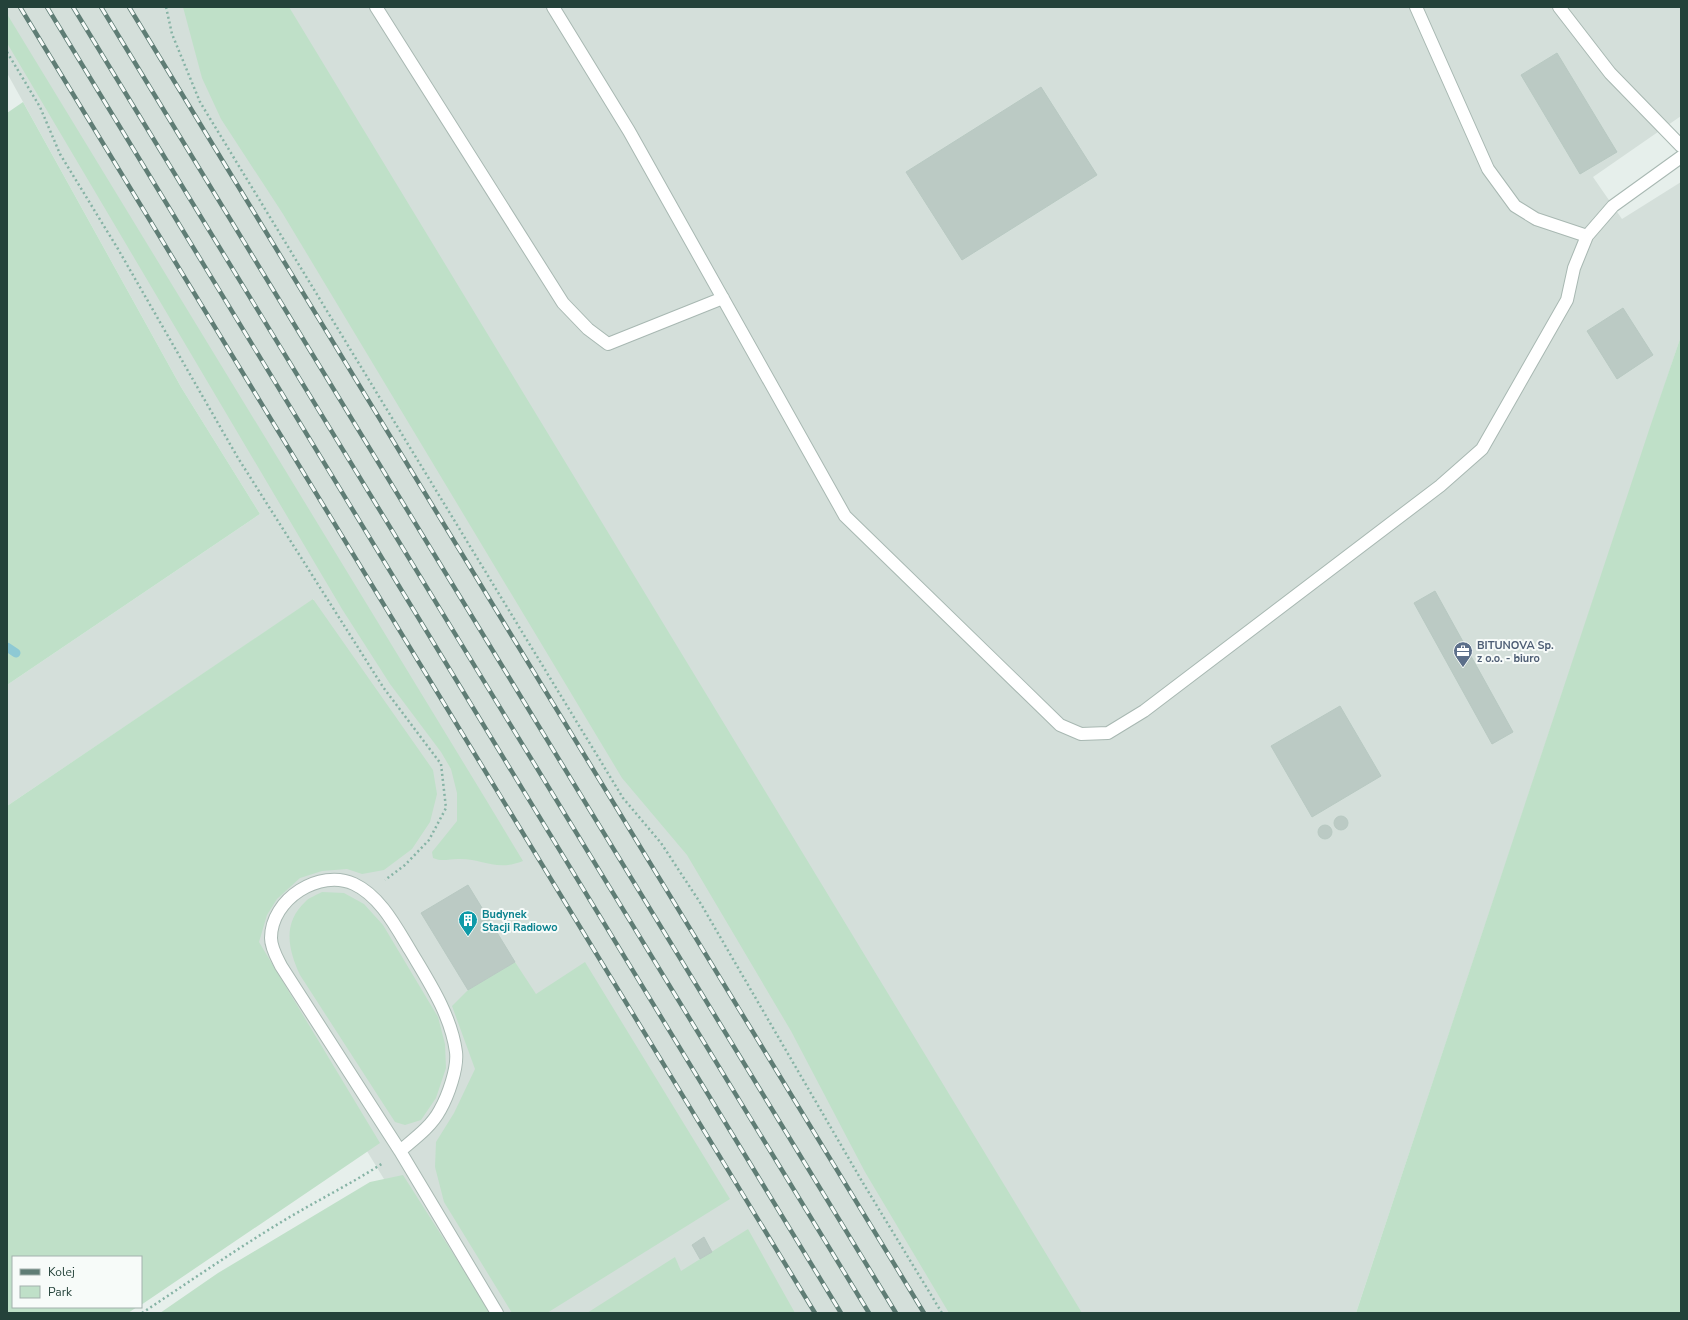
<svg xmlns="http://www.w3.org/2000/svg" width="1688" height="1320" font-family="'Nunito Sans',sans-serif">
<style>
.built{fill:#d4dfda}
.green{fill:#bfe0c8}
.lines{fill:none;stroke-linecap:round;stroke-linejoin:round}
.stream{stroke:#8ec9d4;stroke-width:9}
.building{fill:#bbcac4;stroke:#b8c9c2}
.lane-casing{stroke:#a8b8b2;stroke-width:14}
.path{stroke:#86b3a5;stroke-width:2.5;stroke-dasharray:2 3;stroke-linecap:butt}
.lane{stroke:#fff;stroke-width:12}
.rail-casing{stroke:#5f7d75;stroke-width:4.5}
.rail{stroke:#f7fbf9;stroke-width:3;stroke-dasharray:9;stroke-linecap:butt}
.labels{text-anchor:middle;stroke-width:4;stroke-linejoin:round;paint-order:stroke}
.service-label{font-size:11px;font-weight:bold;fill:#4e5e75;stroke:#f7fbf9;text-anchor:start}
.culture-label{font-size:11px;font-weight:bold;fill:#0d838f;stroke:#f7fbf9;text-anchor:start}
</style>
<rect width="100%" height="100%" fill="#e6efeb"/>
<path class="built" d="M7,7H1681V116L1593,177L1622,219L1681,182V336L1356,1313H443L392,1223L384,1179L222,913L314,599L7,806V685L260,514L181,387L7,73Z"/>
<path class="green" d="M183,7H289L1082,1313H949L865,1172L791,1031L687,855L622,778L283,214L221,119L202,78Z
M7,14L485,798L523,861C495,872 483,858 458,859C448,859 443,862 433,858L432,852L457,821V793L451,769L441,752L390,684L342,609L7,43Z
M23,102L181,387L260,514L7,685V113Z
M1681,336V1313H1356L1650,427Z
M313,599L433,770L437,794L430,822L412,849L384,870L362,874L347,869L322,871L300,878L277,899L267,915L259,942L380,1143L141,1305V1257H13V1307H137L128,1313H7V806Z
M322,892L344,893L364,904L383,925L438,1017L445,1044L446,1068L436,1098L421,1120L405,1125L395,1122L300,975C288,949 282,923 306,901C310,897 317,895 322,892Z
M515,962L536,994L585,962L730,1199L547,1313H512L444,1202L435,1167L436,1142L454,1113L475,1069L452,1006L468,990Z
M403,1175L491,1313H160L218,1273L370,1182Z
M748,1229L795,1313H587L675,1257L681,1271Z"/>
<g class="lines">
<path class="stream" d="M7,647L16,653"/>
</g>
<path class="building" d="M1557,53L1617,152L1580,174L1521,75Z
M1041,87L1097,175L962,260L906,172Z
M1623,308L1653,355L1617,379L1587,331Z
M1435,591L1513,732L1492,744L1414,603Z
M1340,706L1381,776L1312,817L1271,746Z
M1334 823a7 7 0 1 1 14 0a7 7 0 1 1-14 0Z
M1318 832a7 7 0 1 1 14 0a7 7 0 1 1-14 0Z
M468,885L515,962L468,990L421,913Z
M704,1237L712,1252L700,1259L692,1245Z"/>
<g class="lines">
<g class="lane-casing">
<path id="lane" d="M376,7L563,303L588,329L608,344L723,298
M553,7L629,131L845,516L1060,725L1081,734L1108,733L1144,711L1440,486L1482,449L1567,300L1574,268L1587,236L1613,206L1681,157
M1416,7L1488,169L1515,206L1536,219L1587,236
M1559,7L1610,73L1681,146
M400,1151C414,1139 431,1127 440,1110C448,1096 458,1068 456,1052C451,1015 429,982 410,950C396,927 380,896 354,884C320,868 271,899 271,938C271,948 277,958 281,966L400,1151L497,1313"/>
</g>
<path class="path" d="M166,7L172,34L200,102L623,798L661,843L701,904L863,1183L942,1313
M7,52L40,107L60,154L118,249L238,458L383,687L441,764L446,808L429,840L405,865L385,880
M142,1313C189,1282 235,1250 283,1221C316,1201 351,1184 383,1163"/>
<use href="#lane" class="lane"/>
<g class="rail-casing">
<path id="rail" d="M20,7L815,1313
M47,7L841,1313
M73,7L869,1313
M101,7L896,1313
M129,7L924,1313"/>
</g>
<use href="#rail" class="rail"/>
</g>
<defs>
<g id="office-pin" transform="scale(1)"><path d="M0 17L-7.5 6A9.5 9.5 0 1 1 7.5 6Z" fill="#5c6f8a" stroke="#f7fbf9"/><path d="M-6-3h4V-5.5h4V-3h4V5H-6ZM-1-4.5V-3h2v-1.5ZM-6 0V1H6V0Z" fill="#fff"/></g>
<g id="building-pin" transform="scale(1)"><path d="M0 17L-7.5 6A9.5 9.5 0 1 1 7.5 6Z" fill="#0f9aa8" stroke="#f7fbf9"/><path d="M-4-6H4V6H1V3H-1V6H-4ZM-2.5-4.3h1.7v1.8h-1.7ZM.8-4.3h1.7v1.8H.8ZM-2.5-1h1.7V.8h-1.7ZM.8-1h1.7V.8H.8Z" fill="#fff"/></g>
</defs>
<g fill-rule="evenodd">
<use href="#office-pin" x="1463" y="651"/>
<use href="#building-pin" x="468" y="920"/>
</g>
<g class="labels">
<g class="service-label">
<text x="1477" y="649">BITUNOVA Sp.<tspan x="1477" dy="13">z o.o. - biuro</tspan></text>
</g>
<g class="culture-label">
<text x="482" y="918">Budynek<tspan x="482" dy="13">Stacji Radiowo</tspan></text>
</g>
</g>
<rect width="1688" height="1320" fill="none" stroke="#24423a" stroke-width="16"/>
<rect x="12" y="1256" width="130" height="52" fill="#f7fbf9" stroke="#a3b1ad"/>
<rect x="20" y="1269" width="20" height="6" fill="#5f7d75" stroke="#a3b1ad"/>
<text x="48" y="1276" font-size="12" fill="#24423a">Kolej</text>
<rect x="20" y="1286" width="20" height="12" fill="#bfe0c8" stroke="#a3b1ad"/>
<text x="48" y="1296" font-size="12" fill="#24423a">Park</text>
</svg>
